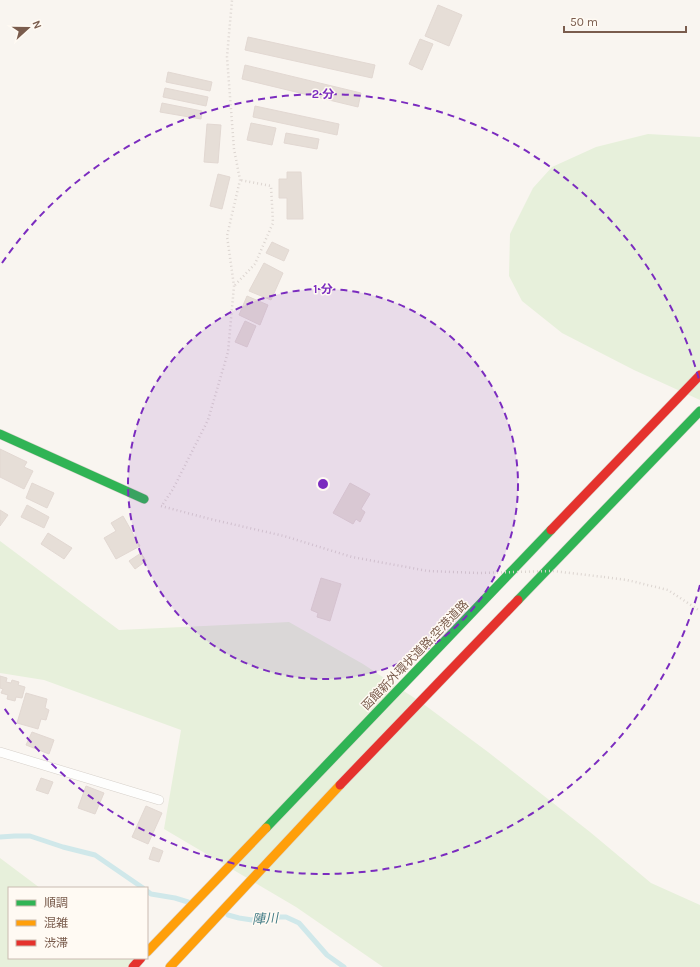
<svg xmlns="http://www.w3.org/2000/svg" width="700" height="967" font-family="Karla,'Noto Sans JP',sans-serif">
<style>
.green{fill:#e7f0db}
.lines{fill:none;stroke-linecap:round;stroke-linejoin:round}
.stream{stroke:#d0e8ea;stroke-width:5}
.building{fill:#e6ded7;stroke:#e2d8d2}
.lane-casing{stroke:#d7d1cb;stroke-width:10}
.fast-casing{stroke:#d9d2cb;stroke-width:10}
.slow-casing{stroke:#d9d2cb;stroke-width:10}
.jam-casing{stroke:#d9d2cb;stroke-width:10}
.path{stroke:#dcd5d0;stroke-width:2.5;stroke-dasharray:1 3;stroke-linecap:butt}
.lane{stroke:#fefefd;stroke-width:9}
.fast{stroke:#30b455;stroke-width:9}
.slow{stroke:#ff9f0a;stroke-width:9}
.jam{stroke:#e5322d;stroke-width:9}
.path-bridge{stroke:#dcd5d0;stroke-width:2.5;stroke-dasharray:1 3;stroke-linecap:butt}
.ring{fill:none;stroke:#7b2cbf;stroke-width:2;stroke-dasharray:7 5}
.labels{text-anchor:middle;stroke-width:3;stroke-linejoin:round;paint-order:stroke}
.street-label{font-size:12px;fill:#7a5c4d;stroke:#fffaf3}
.water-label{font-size:13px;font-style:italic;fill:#437c86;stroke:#fffaf3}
.centre{fill:#7b2cbf;stroke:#fffaf3;stroke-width:2}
.ring-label{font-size:12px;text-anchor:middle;font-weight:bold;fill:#7b2cbf;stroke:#fffaf3;stroke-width:3;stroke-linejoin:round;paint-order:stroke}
</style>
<rect width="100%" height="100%" fill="#f9f5f0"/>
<path class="green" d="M648,134L700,137V400L634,370L562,333L522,301L509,276L510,234L533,188L552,167L596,147Z
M0,541L119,630L289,622L363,664L422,703L488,752L590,832L651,883L700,905V967H383L296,907L164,829L181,730L44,680L0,673Z
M0,858L40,888H9V958H131L142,967H0Z"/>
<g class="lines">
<path class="stream" d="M0,837L15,836H30L63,847L95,855L143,888
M147,891L151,894L175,898L188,902
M228,915L239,918L252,920L269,917H286L299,923L327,955L344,967"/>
</g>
<path class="building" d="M438,5L462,15L449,46L425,36Z
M248,37L375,65L372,78L245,50Z
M420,39L433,44L422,70L409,64Z
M245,65L361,93L358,107L242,79Z
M168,72L212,82L210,91L166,82Z
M165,88L208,97L206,106L163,97Z
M162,103L202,111L201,119L160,112Z
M255,106L339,124L337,135L253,117Z
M251,123L276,128L272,145L247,140Z
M207,124L221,125L218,163L204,162Z
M286,133L319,139L317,149L284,143Z
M287,172H301L303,219H287V198H279V179H287Z
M218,174L230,177L222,209L210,206Z
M272,242L289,250L284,261L266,253Z
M264,263L283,273L271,300L249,291Z
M247,296L268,305L260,325L239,315Z
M245,321L256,326L247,347L235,342Z
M0,449L27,462L24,467L33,471L24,489L0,477Z
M32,483L54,493L47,508L26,498Z
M350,483L370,494L361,509L365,512L360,522L356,519L353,524L333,513Z
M27,505L49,517L44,528L21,517Z
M0,510L8,515L0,526Z
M123,516L140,546L116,559L104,538L116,531L111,523Z
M48,533L72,548L64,559L41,544Z
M141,553L146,561L135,569L129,561Z
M321,578L341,584L330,621L317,617L318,613L311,610Z
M0,676L7,678L6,682L11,683L12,680L19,682L18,685L25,687L22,698L16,697L15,701L7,699L8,695L1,693L3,689L0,688Z
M26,693L47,699L45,708L49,710L46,720L41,719L38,729L17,723Z
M32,732L54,740L49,754L26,745Z
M41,778L53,782L48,794L36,790Z
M86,786L104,793L95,814L78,808Z
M146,806L162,813L148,844L132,837Z
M153,847L163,851L159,862L149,859Z"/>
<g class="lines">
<g class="lane-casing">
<path id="lane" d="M0,752L159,800"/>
</g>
<g class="fast-casing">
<path id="fast" d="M0,434L144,499
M518,600L700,411
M266,828L551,530"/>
</g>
<g class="slow-casing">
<path id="slow" d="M147,952L266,828
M170,967L340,785"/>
</g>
<g class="jam-casing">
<path id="jam" d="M551,530L700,375
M340,785L518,600
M133,967L141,958"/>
</g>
<path class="path" d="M235,285L255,264L273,223L271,186L240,180
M163,504L173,489L208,420L228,352L234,286L227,236L240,180L234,149L227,57L232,0
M161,506L210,519L284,536L352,557L428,571L453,572
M604,577L627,580L668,590L700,611"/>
<use href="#lane" class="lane"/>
<use href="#fast" class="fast"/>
<use href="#slow" class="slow"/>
<use href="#jam" class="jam"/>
<path class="path-bridge" d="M453,572L478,573L553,571L604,577"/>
</g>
<circle cx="323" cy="484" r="195" fill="#7b2cbf" fill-opacity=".12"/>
<g class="ring">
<circle cx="323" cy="484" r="195"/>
<path d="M700 585A390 390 0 0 1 2 705M2 263A390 390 0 0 1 700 383"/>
</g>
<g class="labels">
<g class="street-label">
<text transform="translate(415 655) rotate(-46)" y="4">函館新外環状道路;空港道路</text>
</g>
<g class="water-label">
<text transform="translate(265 918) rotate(-3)" y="5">陣川</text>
</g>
</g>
<circle cx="323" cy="484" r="6" class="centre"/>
<g class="ring-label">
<text x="323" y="98">2 分</text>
<text x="323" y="293">1 分</text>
</g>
<rect x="8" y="887" width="140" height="72" fill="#fffaf3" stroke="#cabbb1"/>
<rect x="16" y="900" width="20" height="6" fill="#30b455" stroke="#cabbb1"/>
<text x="44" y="907" font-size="12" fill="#7a5c4d">順調</text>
<rect x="16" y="920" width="20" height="6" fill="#ff9f0a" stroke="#cabbb1"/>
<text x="44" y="927" font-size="12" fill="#7a5c4d">混雑</text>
<rect x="16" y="940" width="20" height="6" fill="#e5322d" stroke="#cabbb1"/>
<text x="44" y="947" font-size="12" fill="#7a5c4d">渋滞</text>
<g transform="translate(28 28) rotate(69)" stroke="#fffaf3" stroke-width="3" paint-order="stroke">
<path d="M0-3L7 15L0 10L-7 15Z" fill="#7a5c4d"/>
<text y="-6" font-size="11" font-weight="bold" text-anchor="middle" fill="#7a5c4d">N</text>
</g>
<path d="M564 26v6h122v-6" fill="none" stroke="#7a5c4d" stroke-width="2"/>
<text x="570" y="26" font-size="12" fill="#7a5c4d" stroke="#fffaf3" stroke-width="3" paint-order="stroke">50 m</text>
</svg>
